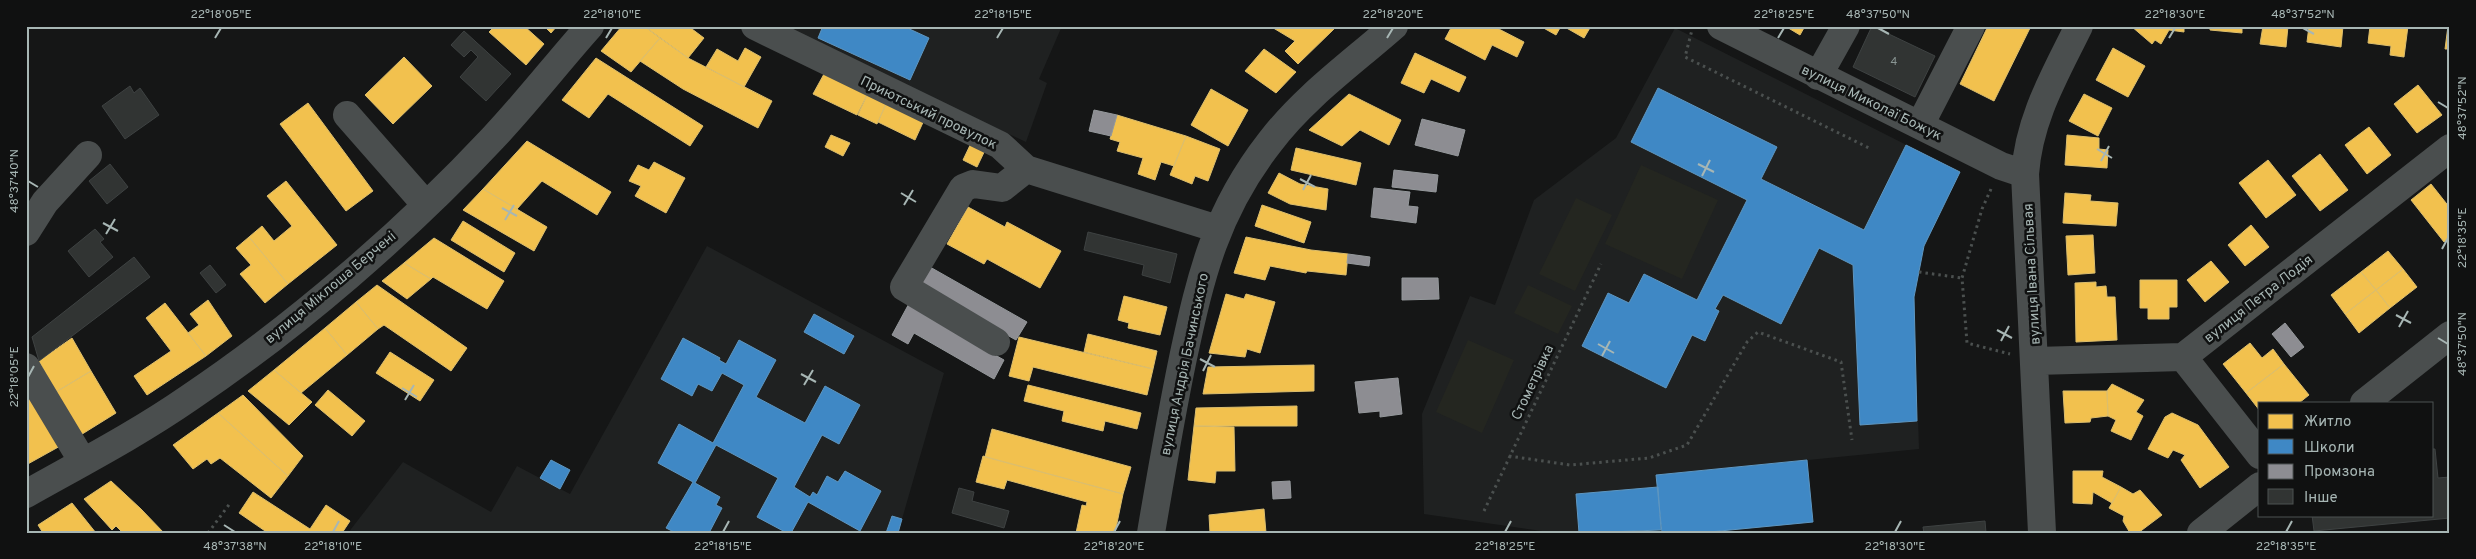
<svg xmlns="http://www.w3.org/2000/svg" width="2476" height="559" font-family="Overpass,sans-serif">
<style>
.built{fill:#1f2121}
.green{fill:#242620}
.homes{fill:#f2c14e;stroke:#dcbe6d}
.schools{fill:#3f88c5;stroke:#5e96c0}
.industry{fill:#8d8d92;stroke:#95999c}
.building{fill:#313433;stroke:#3e4242}
.lines{fill:none;stroke-linecap:round;stroke-linejoin:round}
.path{stroke:#4b504f;stroke-width:3;stroke-dasharray:2.5 4;stroke-linecap:butt}
.minor{stroke:#4a4e4e;stroke-width:28}
.ticks{fill:none;stroke:#a7b6b4;stroke-width:2}
.labels{text-anchor:middle;stroke-width:5;stroke-linejoin:round;paint-order:stroke}
.number-label{font-size:11px;fill:#8a9694}
.street-label{font-size:14px;fill:#a7b6b4;stroke:#101111}
.neatline{fill:none;stroke:#a7b6b4;stroke-width:2}
.ticks-label{font-size:12px;text-anchor:middle;fill:#a7b6b4}
</style>
<rect width="100%" height="100%" fill="#151616"/>
<path class="built" d="M776,26H1062L1039,79L1047,83L1026,142Z
M1675,28L1960,172L1924,246L1914,297L1919,449L1657,475L1661,530L1627,533H1556L1424,514L1422,414L1470,296L1495,305L1534,200L1616,138Z
M707,246L944,373L898,533H348L403,462L491,512L517,466L570,494Z"/>
<path class="green" d="M1641,165L1718,200L1682,279L1605,244Z
M1576,198L1612,215L1575,291L1539,274Z
M1528,285L1572,306L1558,334L1514,313Z
M1468,340L1514,360L1482,433L1436,412Z"/>
<path class="homes" d="M495,26H524L544,44L526,65L489,32Z
M544,26H557L551,33Z
M622,26H644L660,38L631,72L601,51Z
M644,26H688L704,38L688,58Z
M1270,26H1330L1334,29L1298,64L1285,51L1295,41Z
M1452,26H1493L1524,42L1517,57L1492,45L1485,60L1445,39Z
M1540,26H1561L1556,35Z
M1563,26H1591L1584,38Z
M1785,26H1805L1800,35Z
M1988,26H2031L1994,101L1960,84Z
M2131,26H2191L2184,27V32L2169,30L2161,44L2155,40L2152,44Z
M2210,26H2242V33L2210,30Z
M2263,26H2288L2286,47L2260,44Z
M2309,26H2343L2341,47L2307,42Z
M2370,26H2408L2404,57L2390,55L2391,46L2368,43Z
M2448,26L2450,49H2445Z
M660,38L688,58L772,101L758,128L683,89L640,61Z
M745,48L761,57L744,87L706,67L717,49L738,61Z
M2113,48L2145,66L2128,97L2096,80Z
M1264,49L1296,72L1276,93L1245,71Z
M1415,53L1466,77L1459,92L1431,79L1424,93L1401,83Z
M404,57L432,86L393,124L365,95Z
M596,58L703,126L690,146L608,94L589,118L562,100Z
M824,74L867,95L857,115L813,94Z
M2418,85L2442,115L2417,133L2394,104Z
M1211,89L1248,110L1228,146L1191,125Z
M1349,94L1401,120L1389,145L1360,130L1342,146L1309,130Z
M2084,94L2112,108L2098,136L2069,121Z
M867,95L886,104L877,124L858,115Z
M308,103L373,191L346,211L280,124Z
M886,104L925,118L915,140L878,122Z
M1117,115L1186,136L1174,166L1161,162L1155,180L1138,174L1143,158L1117,151L1120,142L1110,139Z
M2369,127L2391,155L2367,174L2345,145Z
M831,135L850,143L843,156L825,147Z
M2067,135L2099,138V149L2108,150L2107,168L2065,165Z
M1186,136L1220,149L1208,181L1195,176L1192,184L1170,175Z
M973,139L987,146L977,167L963,160Z
M527,141L611,192L597,215L542,181L517,209L483,189Z
M1296,148L1361,163L1356,185L1291,170Z
M2320,154L2348,190L2320,211L2292,176Z
M2268,160L2296,195L2266,218L2239,183Z
M654,162L685,178L666,213L635,196L641,186L629,181L638,165L649,170Z
M1279,173L1300,184L1328,189L1326,210L1290,204L1268,193Z
M286,181L337,245L288,284L249,237L262,226L274,241L292,226L267,196Z
M2431,184L2450,208V238L2444,242L2411,200Z
M483,189L547,227L534,251L463,210Z
M2065,193L2091,195L2090,201L2118,203L2116,226L2063,223Z
M1262,205L1311,222L1304,243L1255,226Z
M968,207L1005,227L1007,222L1061,251L1040,288L987,259L984,264L947,244Z
M463,221L515,253L504,272L451,240Z
M2251,225L2269,247L2245,266L2228,245Z
M2093,235L2095,273L2068,275L2066,236Z
M249,237L288,284L265,303L240,274L251,265L236,248Z
M1246,237L1311,250L1348,254L1346,275L1307,271L1306,273L1270,266L1265,280L1234,273Z
M434,238L504,281L487,309L433,277L431,279L404,263Z
M2388,251L2403,269L2376,290L2361,272Z
M2211,261L2229,282L2205,302L2187,280Z
M404,263L431,279L407,299L382,281Z
M2403,269L2417,287L2390,308L2376,290Z
M2361,272L2376,290L2345,314L2331,295Z
M2140,280H2177V307H2169V319H2148V308H2140Z
M2096,282V287L2106,286L2107,297H2115L2117,340L2076,342L2075,283Z
M377,285L467,348L451,371L384,325L378,329L356,302Z
M2376,290L2390,308L2359,333L2345,314Z
M1226,294L1244,299L1246,294L1275,302L1260,353L1247,349L1245,357L1209,353Z
M1124,296L1167,307L1160,335L1128,328L1129,323L1118,320Z
M208,300L232,336L206,356L188,333L199,325L190,314Z
M356,302L378,329L347,355L325,328Z
M165,303L206,356L147,395L134,376L171,351L146,318Z
M325,328L347,355L301,393L274,370Z
M1088,334L1157,351L1153,369L1084,352Z
M1019,337L1153,369L1147,395L1033,367L1029,381L1009,376Z
M72,338L91,371L56,392L39,361Z
M2250,343L2262,358L2273,349L2284,364L2246,393L2223,364Z
M390,352L434,380L420,401L376,373Z
M2284,364L2309,395L2299,403H2260V411L2246,393Z
M1314,365V391L1203,394L1208,367Z
M274,370L312,402L289,425L248,391Z
M91,371L116,413L79,436L56,392Z
M2112,384L2144,400L2136,412L2143,416L2131,440L2111,431L2116,420L2108,416L2107,391Z
M1028,385L1141,413L1137,429L1105,421L1103,431L1062,421L1064,411L1024,401Z
M26,387L62,445L26,465Z
M328,390L365,421L352,436L315,405Z
M2063,391H2107L2108,416L2091,418L2090,422L2065,423Z
M243,395L303,456L288,476L218,413Z
M1297,406V426H1194L1196,408Z
M218,413L288,476L271,498L220,458L211,464L207,459L193,469L173,445Z
M2172,413L2198,425L2229,467L2200,488L2181,460L2185,455L2173,450L2168,458L2148,449L2165,417Z
M1194,426L1234,427L1235,471H1216L1215,483L1188,480Z
M992,429L1131,467L1123,494L985,457Z
M983,456L1123,494L1115,533H1076L1082,505L1086,506L1087,502L1007,480L1004,489L976,482Z
M2073,471H2103L2102,477L2121,487L2112,503L2093,492L2092,504L2073,503Z
M111,481L141,509L164,533H123L116,526L112,530L84,499Z
M2121,487L2133,494L2140,490L2162,515L2138,533H2130L2123,521L2124,516L2109,508Z
M253,492L310,529L326,505L350,521L342,533H268L239,513Z
M72,503L96,533H43L38,525Z
M1264,509L1266,533H1210L1209,515Z"/>
<path class="schools" d="M823,26H903L929,38L910,80L818,38Z
M1658,88L1777,147L1761,179L1864,230L1906,145L1960,172L1924,246L1914,297L1917,421L1860,425L1853,265L1819,248L1781,324L1723,295L1715,309L1719,311L1705,341L1692,335L1666,388L1582,346L1608,293L1629,303L1644,274L1697,300L1747,200L1631,142Z
M814,314L854,336L844,354L804,332Z
M683,338L720,358L719,360L726,364L739,340L776,360L756,397L805,423L825,386L860,405L839,444L822,435L794,487L810,497L813,492L817,495L827,476L838,482L845,471L881,491L860,531L808,502L791,533H787L757,517L778,478L716,445L695,483L720,497L716,505L722,508L709,533H676L666,528L693,482L658,463L679,424L713,443L744,385L722,373L712,391L698,384L692,396L661,379Z
M551,460L570,470L560,489L540,478Z
M1807,460L1813,522L1699,533H1662L1656,475Z
M1658,487L1661,530L1579,533L1576,494Z
M892,516L902,519L898,533H886Z"/>
<path class="industry" d="M1094,110L1117,115L1111,136L1089,131Z
M1422,119L1465,130L1458,156L1415,145Z
M1394,170L1438,175L1436,192L1392,187Z
M1374,188L1410,192L1408,206L1418,207L1416,223L1371,217Z
M1348,254L1370,257L1369,266L1347,263Z
M930,267L1027,322L1016,340L920,286Z
M1402,278H1438L1439,299L1402,300Z
M912,298L924,315L1004,360L994,379L914,333L908,344L892,335Z
M2285,323L2304,347L2291,357L2272,334Z
M1398,378L1402,414L1380,417V411L1359,413L1355,382Z
M1290,481L1291,498L1273,499L1272,482Z"/>
<path class="building" d="M1872,26L1935,56L1915,97L1853,67Z
M464,31L511,74L486,101L460,77L478,57L471,50L464,57L451,45Z
M130,86L134,93L140,88L159,115L125,139L102,106Z
M110,164L128,187L107,204L89,181Z
M95,229L104,239L100,242L113,257L89,277L68,251Z
M1088,232L1177,254L1170,283L1142,275L1144,265L1084,250Z
M134,257L150,277L39,361L32,337Z
M210,265L226,285L216,293L200,273Z
M2432,449H2435L2438,478L2450,477V518L2314,531L2312,515H2432Z
M959,488L974,492L972,501L1009,511L1004,528L952,513Z
M1985,521L1986,533H1924L1923,527Z"/>
<g class="lines">
<path class="path" d="M1693,26L1685,57L1871,149
M1991,189L1982,209L1962,278L1967,343L2010,354
M1919,272L1962,278
M1509,456L1570,465L1649,458L1687,445L1747,342L1758,332L1841,362L1852,440
M1484,511L1601,264
M208,533L231,502"/>
<path class="minor" d="M755,26L1000,145L1026,169L1218,229
M1721,26L2001,166L2025,174
M1818,76L1846,26
M347,115L426,205
M1920,125L1971,26
M26,232L45,202L88,155
M996,342L904,287L963,188L973,184L1002,188L1026,169
M2183,357L2260,455
M2035,361L2183,357L2450,148
M26,367L83,462
M2364,403L2450,335
M26,494C81,463 137,434 189,398C295,327 406,231 493,138C527,102 557,63 590,26
M1151,533C1161,474 1171,416 1183,358C1201,274 1216,211 1270,142C1304,97 1352,63 1394,26
M2042,533L2025,174C2029,118 2055,75 2079,26
M2201,533L2260,486"/>
</g>
<path class="ticks" d="M1878,28L1889,34M2303,28L2314,34M215,38L221,28M606,38L612,28M997,38L1003,28M1387,38L1393,28M1778,38L1784,28M2169,38L2175,28M2438,102L2448,108M2097,149L2112,158M2101,161L2109,146M1698,164L1714,172M1702,176L1710,160M1300,179L1315,187M28,181L38,187M1303,190L1311,175M901,193L916,202M904,205L913,190M502,208L517,216M505,220L514,205M103,223L118,231M106,234L115,219M2442,249L2448,238M2396,315L2411,323M2399,327L2408,311M1997,330L2012,338M2438,338L2448,344M2001,341L2009,326M1598,344L1614,353M1602,356L1610,341M1200,359L1215,367M1203,371L1211,355M801,374L816,382M28,377L34,366M804,385L813,370M402,388L417,397M405,400L414,385M224,525L235,532M333,532L339,521M723,532L729,521M1114,532L1120,521M1505,532L1511,521M1895,532L1901,521M2286,532L2292,521"/>
<g class="labels">
<g class="number-label">
<text x="1894" y="65">4</text>
</g>
<g class="street-label">
<text transform="translate(1872 102) rotate(26)" y="5">вулиця Миколаї Божук</text>
<text transform="translate(929 112) rotate(26)" y="5">Приютський провулок</text>
<text transform="translate(2031 274) rotate(-93)" y="5">вулиця Івана Сільвая</text>
<text transform="translate(330 287) rotate(-40)" y="5">вулиця Міклоша Берчені</text>
<text transform="translate(2258 298) rotate(-38)" y="5">вулиця Петра Лодія</text>
<text transform="translate(1184 364) rotate(-78)" y="5">вулиця Андрія Бачинського</text>
<text transform="translate(1532 382) rotate(-65)" y="5">Стометрівка</text>
</g>
</g>
<rect width="2476" height="559" fill="none" stroke="#101111" stroke-width="55"/>
<rect x="2258" y="402" width="175" height="115" fill="#101111" stroke="#4c5352"/>
<rect x="2268" y="414" width="25" height="15" fill="#f2c14e" stroke="#4c5352"/>
<text x="2304" y="426" font-size="15" fill="#a7b6b4">Житло</text>
<rect x="2268" y="439" width="25" height="15" fill="#3f88c5" stroke="#4c5352"/>
<text x="2304" y="452" font-size="15" fill="#a7b6b4">Школи</text>
<rect x="2268" y="464" width="25" height="15" fill="#8d8d92" stroke="#4c5352"/>
<text x="2304" y="476" font-size="15" fill="#a7b6b4">Промзона</text>
<rect x="2268" y="489" width="25" height="15" fill="#313433" stroke="#4c5352"/>
<text x="2304" y="502" font-size="15" fill="#a7b6b4">Інше</text>
<rect x="28" y="28" width="2420" height="504" class="neatline"/>
<g class="ticks-label">
<text x="221" y="18">22°18'05"E</text>
<text x="612" y="18">22°18'10"E</text>
<text x="1003" y="18">22°18'15"E</text>
<text x="1393" y="18">22°18'20"E</text>
<text x="1784" y="18">22°18'25"E</text>
<text x="1878" y="18">48°37'50"N</text>
<text x="2175" y="18">22°18'30"E</text>
<text x="2303" y="18">48°37'52"N</text>
<text transform="translate(2462 108) rotate(-90)" y="4">48°37'52"N</text>
<text transform="translate(14 181) rotate(-90)" y="4">48°37'40"N</text>
<text transform="translate(2462 238) rotate(-90)" y="4">22°18'35"E</text>
<text transform="translate(2462 344) rotate(-90)" y="4">48°37'50"N</text>
<text transform="translate(14 377) rotate(-90)" y="4">22°18'05"E</text>
<text x="235" y="550">48°37'38"N</text>
<text x="333" y="550">22°18'10"E</text>
<text x="723" y="550">22°18'15"E</text>
<text x="1114" y="550">22°18'20"E</text>
<text x="1505" y="550">22°18'25"E</text>
<text x="1895" y="550">22°18'30"E</text>
<text x="2286" y="550">22°18'35"E</text>
</g>
</svg>
